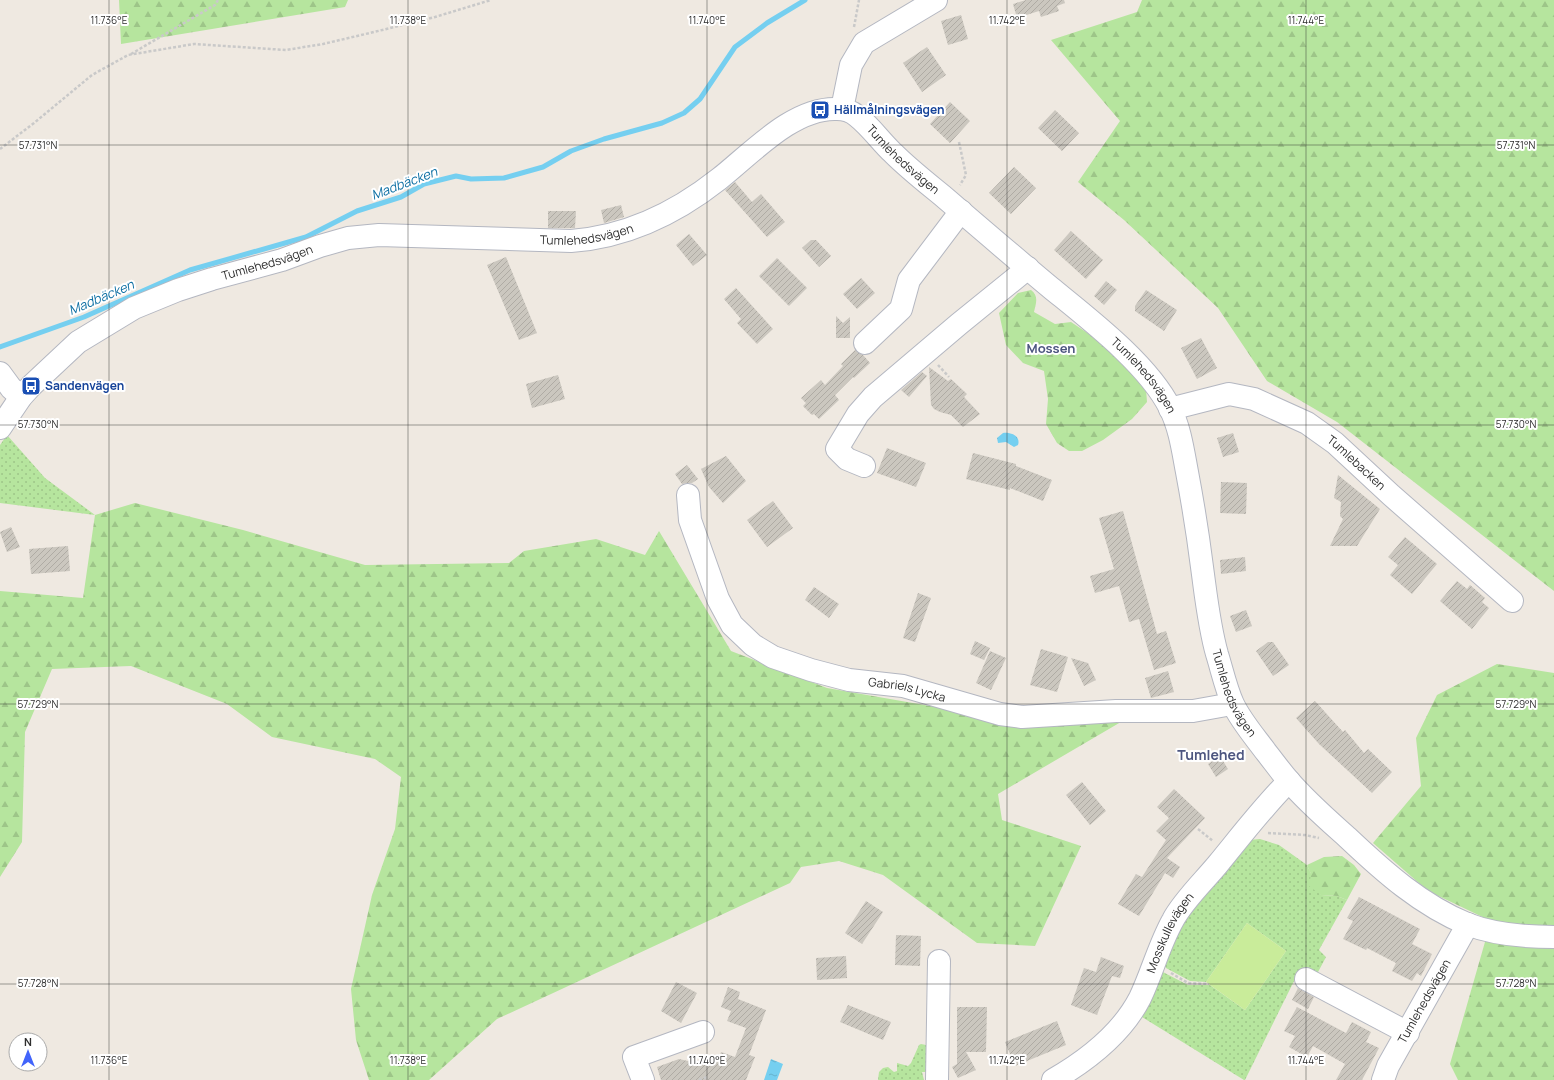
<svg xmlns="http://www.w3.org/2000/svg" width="1554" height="1080" viewBox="0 0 1554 1080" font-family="Manrope,sans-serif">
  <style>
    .grass { fill: url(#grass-dots) }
    .forest { fill: url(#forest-firs) }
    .pitch { fill: #c9ec9a }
    .water { fill: url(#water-ripples) }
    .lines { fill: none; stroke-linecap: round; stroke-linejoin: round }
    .stream { stroke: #75cff0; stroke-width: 5 }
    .building { fill: url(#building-hatch) }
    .minor-casing { stroke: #b4b7c1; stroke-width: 24 }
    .path { stroke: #c9c9c9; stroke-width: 2.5; stroke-dasharray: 3 2; stroke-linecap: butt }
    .minor { stroke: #fff; stroke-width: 22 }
    .ticks { fill: none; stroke: #2e2e2e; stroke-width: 1; stroke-opacity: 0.45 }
    .labels { text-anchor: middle; stroke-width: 4; stroke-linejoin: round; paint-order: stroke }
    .transit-label { font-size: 12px; font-weight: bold; fill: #164399; stroke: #fff; text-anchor: start }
    .street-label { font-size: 12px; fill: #2e2e2e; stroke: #fff }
    .water-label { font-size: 13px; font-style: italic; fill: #0d6fa3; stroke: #fff }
    .neighbourhood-label { font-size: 13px; font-weight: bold; fill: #4d5680; stroke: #fff }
    .quarter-label { font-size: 14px; font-weight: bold; fill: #4d5680; stroke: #fff }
    .ticks-label { font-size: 10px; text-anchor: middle; fill: #2e2e2e; stroke: #fff; stroke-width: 4; stroke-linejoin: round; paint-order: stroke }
  </style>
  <defs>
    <pattern id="grass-dots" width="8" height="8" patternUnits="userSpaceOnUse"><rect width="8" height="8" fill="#b6e59e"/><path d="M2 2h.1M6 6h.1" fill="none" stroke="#9dc588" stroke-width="1.8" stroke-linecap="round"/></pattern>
    <pattern id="forest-firs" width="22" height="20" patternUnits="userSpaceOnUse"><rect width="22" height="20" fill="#b6e59e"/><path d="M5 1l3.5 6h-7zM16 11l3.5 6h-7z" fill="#9dc588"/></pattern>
    <pattern id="water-ripples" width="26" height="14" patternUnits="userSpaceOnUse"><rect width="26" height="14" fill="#75cff0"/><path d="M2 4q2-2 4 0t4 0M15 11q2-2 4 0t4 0" fill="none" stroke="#66b2ce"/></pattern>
    <pattern id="building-hatch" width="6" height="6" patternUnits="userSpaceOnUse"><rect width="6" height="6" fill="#cbc7bf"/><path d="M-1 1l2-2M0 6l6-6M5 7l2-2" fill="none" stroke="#afaba4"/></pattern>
  </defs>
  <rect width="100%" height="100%" fill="#efe9e1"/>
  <!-- grass -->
  <path class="grass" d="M7,435l38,43 50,37 -95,-12v-58z
    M1260,839l19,6 28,20 14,30 16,1 10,4 -28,50 7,7 -9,17 -21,3 -51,103h-1l-102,-63 17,-47 29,15h22l35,25 41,-59 -39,-28 -41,59 -16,-1 -24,-13 -5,-7 23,-44 65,-77z
    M921,1044l5,1 1,2 3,25h-8l2,8h-46l1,-8 4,-4 5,-1 6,5 3,-1v-8l11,3 3,-3 8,-18z"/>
  <!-- forest -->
  <path class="forest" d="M119,0h229l-3,7 -224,37z
    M1142,0h412v591l-217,-169 -70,-41 -49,-73 -94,-88 -46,-38 42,-61 -69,-81 86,-28z
    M1031,290c8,6 5,13 3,22l21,12 16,-2 54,36 21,31 1,13 -15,17 -29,21 -21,11h-13l-12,-8 -11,-19 2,-25 -4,-28 -21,-8 -17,-18 -7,-32 19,-20z
    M135,503l108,27 122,35 144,-2 15,-12 72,-12 49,16 14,-24 72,120 96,37 189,33 110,-2 -128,75 4,26 79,26 -46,100 -58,-3 -94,-68 -44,-14 -38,6 -11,16 -293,136 -68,61h-60l-13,-40 -5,-51 21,-94 23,-66 6,-52 -26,-18 -103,-22 -45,-33 -96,-38 -79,3 -27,63 -3,110 -22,35v-286l83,7 12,-83z
    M1497,664l57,9v407h-96l-8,-16 41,-143 -63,-30 -55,-48 48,-57 -5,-48 21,-43z
    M1342,856l12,9 7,9 -14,26 -10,-4 -16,-1 -12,-9 2,-12 -4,-9 17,-8z"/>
  <!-- pitch -->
  <path class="pitch" d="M1247,923l39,28 -41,59 -39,-28z"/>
  <!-- water -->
  <path class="water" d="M1003,433c8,-1 18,3 15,12l-4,2 -8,-5 -8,1 -1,-5z
    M771,1059l12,5 -6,16h-13z"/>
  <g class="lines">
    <!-- stream -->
    <path class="stream" d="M0,347l84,-30 106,-47 116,-33 51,-26 44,-14 23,-13 32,-8 15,3 33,-1 39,-11 28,-16 33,-12 58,-16 22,-10 16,-14 35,-52 32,-24 38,-23"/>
  </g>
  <!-- building -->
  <path class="building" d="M1026,0h38l1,3 -8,3 2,5 -18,6 -2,-6 -22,7 -4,-14z
    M961,15l7,24 -20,6 -7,-24z
    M927,47l19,28 -24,17 -19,-29z
    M950,102l20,19 -20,22 -20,-19z
    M1055,110l24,23 -17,18 -24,-23z
    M1014,167l22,21 -25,26 -22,-21z
    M735,182l17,20 9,-8 24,28 -18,15 -42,-47z
    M621,205l3,12 -20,6 -3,-13z
    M548,211h28l-1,17h-27z
    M1071,231l32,29 -17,19 -32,-29z
    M689,234l18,21 -14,11 -17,-21z
    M811,240h5l15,16 -12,11 -17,-19z
    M506,257l31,76 -18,7 -32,-75z
    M777,258l30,30 -18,18 -30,-30z
    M861,278l14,15 -18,16 -14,-15z
    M1106,281l11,9 -13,15 -10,-9z
    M736,288l37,41 -16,15 -20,-21 4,-4 -17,-20z
    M1146,290l31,20 -13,21 -29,-20v-5z
    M836,316l7,7 7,-6v21h-14z
    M1201,338l16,30 -20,11 -16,-31z
    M855,350l8,5 7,8 -16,15 -1,-1 -18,18 4,5 -20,19 -5,-5 -2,1 -9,-9 3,-3 -5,-5 20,-18 4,5 18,-19 -2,-2z
    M929,367l19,14 3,-2 16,15 -3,3 16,17 -17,13 -12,-12 -11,-3 -6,-3 -3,-4z
    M922,372l5,4 -18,21 -8,-7z
    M558,375l7,24 -33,9 -6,-24z
    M1233,433l6,19 -16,5 -6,-19z
    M887,448l39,15 -10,24 -39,-14z
    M973,453l43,11v2l36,14 -9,21 -33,-13v2l-44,-11z
    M726,456l20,25 -23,22 -14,-16 -8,-18z
    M687,465l11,14 -6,4h-5l-5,1 -7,-10z
    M1338,475l42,34 -23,37h-27l13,-27 -3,-3 1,-14 -7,-4z
    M1221,482l26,1 -1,31 -26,-1z
    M773,501l20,27 -26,19 -20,-27z
    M1123,511l34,123 9,-3 10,32 -22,7 -15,-51 -10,3 -10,-36 -24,7 -5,-17 24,-7 -15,-51z
    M11,527l9,20 -13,5 -7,-20z
    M1405,537l32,27 -25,30 -22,-19 8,-10 -10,-8z
    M68,546l2,25 -39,3 -2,-25z
    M1245,557l1,14 -25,3 -1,-14z
    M1457,581l10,8 3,-4 15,13 -3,4 7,6 -17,21 -32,-28z
    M814,587l25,17 -10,14 -24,-18z
    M918,593l13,5 -16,44 -12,-4z
    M1246,610l6,16 -16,6 -6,-16z
    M975,641l15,7 -6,12 -14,-6z
    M1268,642h5l16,23 -16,11 -17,-25z
    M1041,649l27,8 -11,35 -27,-7z
    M990,651l16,7 -15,32 -15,-7z
    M1071,658l17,5 8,17 -12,6z
    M1168,671l6,21 -23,6 -6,-20z
    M1315,701l28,31 2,-2 19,23 4,-4 24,23 -20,21 -53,-49 -23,-26z
    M1220,756l8,13 -12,8 -8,-13z
    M1082,782l24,29 -16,14 -24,-30z
    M1174,789l31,29 -38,40 13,9 -7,11 -8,-5 -26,43 -21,-12 18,-30 6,3 24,-37 -10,-9 13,-13 -12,-11z
    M1359,897l61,32 -8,15 20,10 -11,22 -4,-3 -5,8 -20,-10 4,-8 -29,-15 -1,2 -23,-11 10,-18 -6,-3z
    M866,901l17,11 -21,32 -17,-11z
    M896,935l25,1 -1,30 -25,-1z
    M846,956l1,22 -30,2 -1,-22z
    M1101,957l23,9 -4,12 -8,-2 -15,39 -26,-10 13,-37 12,4z
    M676,982l21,11 -16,30 -20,-12z
    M728,987l12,5 -2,7 28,11 -17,45 6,2 -9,23h-85l-4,-13 22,-8 31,7 2,-6 6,2 3,-10 14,5 11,-29 -19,-7 4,-10 -10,-4z
    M1298,988l16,9 -6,12 -16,-9z
    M848,1005l43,17 -8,18 -43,-18z
    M957,1007h30l-1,45h-20l10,18 -18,8 -6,-11 5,-3z
    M1297,1007l49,26 6,-11 19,10 -5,10 13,6 -17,32h-26l9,-16 -32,-18 -6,11 -18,-10 6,-11 -11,-5z
    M1057,1021l9,24 -51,21 -10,-24z"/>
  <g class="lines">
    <defs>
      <g id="minor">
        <path d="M842,109l9,-44 13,-22 72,-43"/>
        <path d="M865,343l36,-34 8,-29 52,-69"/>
        <path d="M0,373l11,15 10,9"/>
        <path id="s1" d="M1170,409l59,-15 25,5 53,24 28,20 56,52 121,106"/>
        <path id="s2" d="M0,428l21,-31 10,-11 47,-44 56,-34 44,-18 34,-11 70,-19 38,-14 28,-8 31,-3 192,6c55,-4 105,-28 148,-62 32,-25 74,-72 118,-70 8,0 14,2 20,7 14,11 24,26 36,37 16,16 34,30 51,44 35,30 71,61 107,91 38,31 97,76 119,120 10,20 13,43 17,64 6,32 11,63 15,95 4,29 7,59 15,87 5,16 9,35 16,50 8,17 22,33 33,48 8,10 15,20 23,29 18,21 39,39 59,57 36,34 73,67 119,86 28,11 58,13 87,13"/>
        <path d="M864,466l-17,-7 -10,-10 21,-35 15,-17 86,-73 69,-56"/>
        <path id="s3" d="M688,495l2,25 28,79 14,26 21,20 20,12 38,13 38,10 54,6 97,28 22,3 94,-6h77l39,-7"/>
        <path d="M1306,979l102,54"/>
        <path d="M643,1080l-9,-23 69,-25"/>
        <path d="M937,1080l2,-119"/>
        <path id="s4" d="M1053,1080c33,-19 69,-47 87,-82 12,-25 19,-53 33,-78 10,-19 31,-39 45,-56 23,-28 45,-57 71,-83"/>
        <path id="s5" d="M1383,1080l5,-14 80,-142"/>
      </g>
    </defs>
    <!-- minor casing -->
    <use href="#minor" class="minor-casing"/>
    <!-- path -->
    <path class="path" d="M854,27l5,-27
      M131,54l84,-49 3,-5
      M959,142l7,33 -6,10
      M0,149l34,-26 58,-48 36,-20 66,-11 92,6 37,-6 51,-12 61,-15 56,-17
      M938,365l11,12
      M1198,829l15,12
      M1268,833l37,2 14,3
      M1171,973l17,10 21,1
      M699,1080l8,-3"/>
    <!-- minor -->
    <use href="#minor" class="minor"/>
  </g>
  <!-- ticks -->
  <path class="ticks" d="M109,0v1080M408,0v1080M707,0v1080M1007,0v1080M1306,0v1080M0,145h1554M0,425h1554M0,704h1554M0,984h1554"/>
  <!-- icons -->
  <defs>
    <symbol id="bus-square" viewBox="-11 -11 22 22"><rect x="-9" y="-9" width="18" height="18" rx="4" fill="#1a4fb4" stroke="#fff"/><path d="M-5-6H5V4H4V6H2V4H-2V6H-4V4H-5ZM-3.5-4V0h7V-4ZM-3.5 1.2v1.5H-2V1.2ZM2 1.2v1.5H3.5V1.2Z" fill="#fff"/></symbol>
  </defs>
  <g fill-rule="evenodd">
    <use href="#bus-square" x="809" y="99" width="22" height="22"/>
    <use href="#bus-square" x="20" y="375" width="22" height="22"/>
  </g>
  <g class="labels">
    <!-- transit labels -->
    <g class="transit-label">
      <text x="834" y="114">Hällmålningsvägen</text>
      <text x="45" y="390">Sandenvägen</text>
    </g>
    <!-- street labels -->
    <g class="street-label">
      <text dy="4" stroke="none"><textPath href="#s2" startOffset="1019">Tumlehedsvägen</textPath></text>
      <text dy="4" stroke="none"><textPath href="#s2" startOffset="647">Tumlehedsvägen</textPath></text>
      <text dy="4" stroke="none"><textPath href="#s2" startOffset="323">Tumlehedsvägen</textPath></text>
      <text dy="4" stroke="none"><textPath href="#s2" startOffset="1343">Tumlehedsvägen</textPath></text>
      <text dy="4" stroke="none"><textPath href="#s1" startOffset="208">Tumlebacken</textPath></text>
      <text dy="4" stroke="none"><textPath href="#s3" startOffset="329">Gabriels Lycka</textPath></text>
      <text dy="4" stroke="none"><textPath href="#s2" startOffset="1679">Tumlehedsvägen</textPath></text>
      <text dy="4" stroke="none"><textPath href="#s4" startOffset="193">Mosskullevägen</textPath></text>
      <text dy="4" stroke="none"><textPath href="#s5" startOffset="89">Tumlehedsvägen</textPath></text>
    </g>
    <!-- water labels -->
    <g class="water-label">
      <text transform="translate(404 183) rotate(-21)" y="5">Madbäcken</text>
      <text transform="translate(101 297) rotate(-23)" y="5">Madbäcken</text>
    </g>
    <!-- neighbourhood labels -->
    <g class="neighbourhood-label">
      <text x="1051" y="353">Mossen</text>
    </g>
    <!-- quarter labels -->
    <g class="quarter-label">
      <text x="1211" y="760">Tumlehed</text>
    </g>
  </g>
  <g class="ticks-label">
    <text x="109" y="24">11.736°E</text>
    <text x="408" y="24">11.738°E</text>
    <text x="707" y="24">11.740°E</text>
    <text x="1007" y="24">11.742°E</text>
    <text x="1306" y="24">11.744°E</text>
    <text x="38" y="149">57.731°N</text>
    <text x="1516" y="149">57.731°N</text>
    <text x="38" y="428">57.730°N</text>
    <text x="1516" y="428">57.730°N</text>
    <text x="38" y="708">57.729°N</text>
    <text x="1516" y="708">57.729°N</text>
    <text x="38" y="987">57.728°N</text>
    <text x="1516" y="987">57.728°N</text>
    <text x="109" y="1064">11.736°E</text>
    <text x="408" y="1064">11.738°E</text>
    <text x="707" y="1064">11.740°E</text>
    <text x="1007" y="1064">11.742°E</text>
    <text x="1306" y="1064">11.744°E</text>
  </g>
  <!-- north arrow -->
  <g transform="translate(28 1052)"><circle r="19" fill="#ffffff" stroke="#ababab"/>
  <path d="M0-3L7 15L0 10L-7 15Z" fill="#4264fb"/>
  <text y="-6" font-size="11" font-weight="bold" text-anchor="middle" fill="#2e2e2e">N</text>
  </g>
</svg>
